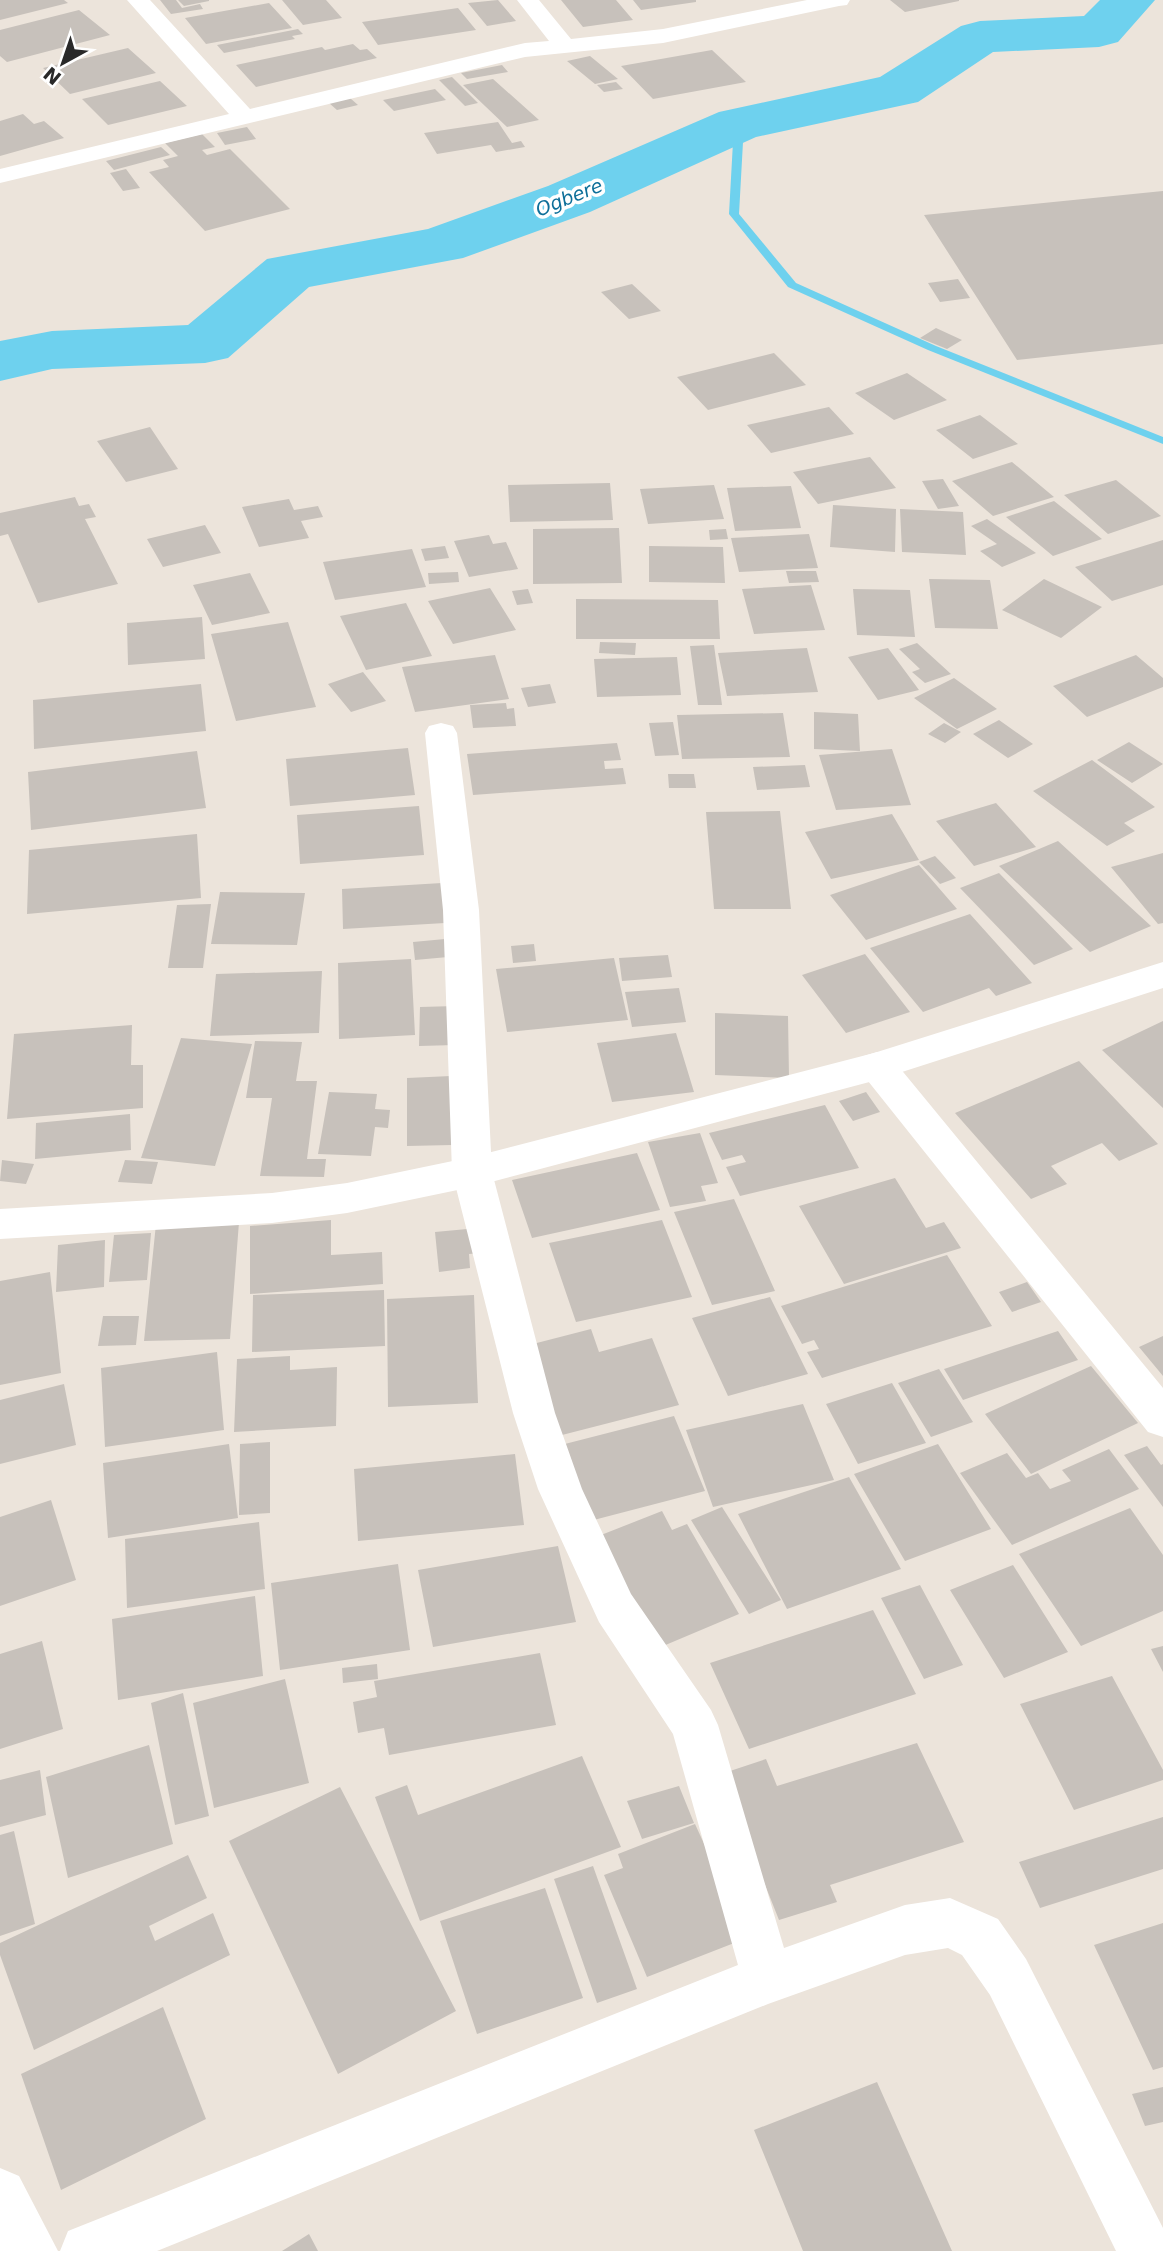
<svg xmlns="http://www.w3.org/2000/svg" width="1163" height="2251" viewBox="0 0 1163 2251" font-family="'DejaVu Sans',sans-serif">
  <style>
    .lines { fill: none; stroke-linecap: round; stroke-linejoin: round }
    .stream { fill: #6ed1ee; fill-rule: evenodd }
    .river { fill: #6ed1ee; fill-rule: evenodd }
    .building { fill: #c7c1bb }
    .minor { fill: #fff; fill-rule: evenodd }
    .tertiary { fill: #fff; fill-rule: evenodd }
    .labels { text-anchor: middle; stroke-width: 7; stroke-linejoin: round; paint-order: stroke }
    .far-water-label { font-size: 19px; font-style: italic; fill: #0e6f99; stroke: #fff }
  </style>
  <rect width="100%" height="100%" fill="#ece4db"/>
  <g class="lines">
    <!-- stream -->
    <path class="stream" d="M739,121l5,3 -5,90 57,69 140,63 227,91v7l-235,-94 -140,-63 -59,-73 5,-90z"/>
    <!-- river -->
    <path class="river" d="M1100,0h55l-37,42 -19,5 -106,5 -75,50 -162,35 -166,75 -127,46 -154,29 -81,71 -23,5 -153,6 -52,12v-40l52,-10 136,-6 79,-66 161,-30 120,-43 171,-74 161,-35 81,-51 19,-5 104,-5z"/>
  </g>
  <!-- building -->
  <path class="building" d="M0,0h64l4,3 -68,17z
    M160,0h16l6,8 18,-4 3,5 -32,5z
    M178,0h31v1l-25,5z
    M282,0h44l16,18 -39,7z
    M498,0l18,21 -29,5 -19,-23z
    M561,0h55l17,20 -50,7z
    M633,0h63v2l-55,8z
    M890,0h69v1l-54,11z
    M269,3l23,25 -86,16 -21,-26z
    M458,8l18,22 -98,15 -16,-23z
    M79,10l31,25 -103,27 -7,-6v-26z
    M298,29l5,5 -11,2 3,3 -71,14 -7,-8z
    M353,44l7,6 7,-1 10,9 -121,29 -20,-22 86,-18 3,3z
    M128,48l28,25 -86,21 -27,-26z
    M712,50l34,32 -93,17 -32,-33z
    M590,56l28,23 -23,5 -28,-23z
    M502,65l6,7 -41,7 -6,-6z
    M452,77l26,26 -13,3 -26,-26z
    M493,79l46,41 -32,7 -44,-42z
    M160,81l27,25 -79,19 -26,-26z
    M616,82l7,7 -19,3 -7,-7z
    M435,89l11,11 -52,11 -11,-11z
    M350,98l8,7 -21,5 -8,-7z
    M23,114l11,10 10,-3 20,17 -64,18v-35z
    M498,122l14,21 9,-2 4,6 -29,5 -5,-7 -54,9 -13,-21z
    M247,127l9,12 -31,6 -8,-12z
    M202,134l13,13 -13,3 5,5 23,-6 60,60 -85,22 -56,-59 20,-5 -6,-7 15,-4 -13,-13z
    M161,147l9,8 -56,15 -8,-9z
    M126,169l14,19 -17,3 -13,-18z
    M1163,191v153l-146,16 -93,-145z
    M958,279l12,19 -30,4 -12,-19z
    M632,284l29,27 -32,8 -28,-27z
    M936,328l26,12 -15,9 -27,-11z
    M774,353l32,32 -98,25 -31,-33z
    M907,373l40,27 -53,20 -39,-27z
    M829,407l25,27 -83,19 -24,-28z
    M980,415l38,29 -45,15 -37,-29z
    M150,427l28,42 -52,13 -29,-41z
    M870,457l26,31 -78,16 -25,-32z
    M1012,462l42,35 -61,19 -41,-35z
    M943,479l16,27 -21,3 -16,-28z
    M1116,480l45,36 -53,18 -44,-39z
    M610,483l3,37 -103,2 -2,-37z
    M714,485l10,34 -76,5 -8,-35z
    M791,486l10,42 -66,3 -8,-43z
    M75,497l4,9 10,-2 7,13 -11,2 33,65 -80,19 -30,-69 -8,2v-23z
    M289,499l5,11 24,-4 5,11 -22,4 8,17 -50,9 -17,-40z
    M1054,501l48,38 -49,17 -47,-39z
    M833,505l63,4 -1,43 -65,-5z
    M900,509l63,3 3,43 -64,-3z
    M987,519l49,34 -34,14 -22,-16 17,-7 -26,-18z
    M205,525l16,28 -58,14 -16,-28z
    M619,528l3,55 -89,1v-55z
    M726,529l2,10 -18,1 -1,-10z
    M809,534l9,34 -79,4 -8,-34z
    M489,535l4,9 13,-2 12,27 -49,8 -15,-36z
    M1163,540v45l-51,16 -37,-34z
    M445,546l4,12 -24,3 -4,-12z
    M649,546l74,1 2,36 -76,-1z
    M412,549l14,38 -91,13 -12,-38z
    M786,571h30l3,11 -30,1z
    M458,572l1,10 -30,2 -1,-11z
    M250,573l20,40 -58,12 -19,-40z
    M929,579l61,1 8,49 -63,-1z
    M1044,579l58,28 -41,31 -59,-28z
    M811,585l14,45 -71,4 -12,-45z
    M490,588l26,42 -63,14 -25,-43z
    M528,589l5,14 -16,2 -5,-14z
    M853,589l57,1 5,47 -58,-2z
    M576,599l142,1 2,39h-144z
    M406,603l26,53 -66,14 -26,-54z
    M202,617l3,42 -77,6 -1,-42z
    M288,622l28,85 -80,14 -25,-87z
    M600,642l36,1 -1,12 -36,-2z
    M917,643l34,31 -26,9 -13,-11 8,-3 -21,-20z
    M714,645l8,60h-24l-8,-59z
    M807,648l11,44 -91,4 -9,-43z
    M888,648l31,42 -41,10 -30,-43z
    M495,655l14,44 -94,13 -13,-45z
    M1136,655l27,23v9l-76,30 -34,-31z
    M677,657l4,38 -84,2 -3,-38z
    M363,672l23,29 -35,11 -23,-28z
    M954,678l43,31 -40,20 -43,-31z
    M201,684l5,47 -172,18 -1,-49z
    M550,684l6,19 -28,4 -7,-19z
    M506,703l1,6 7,-1 2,18 -43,2 -3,-23z
    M814,712l44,2 2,37 -46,-2z
    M783,713l7,44 -108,2 -5,-44z
    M999,720l34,24 -25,14 -35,-24z
    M673,722l6,33 -24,1 -6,-33z
    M944,723l17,9 -16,11 -17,-9z
    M1129,742l34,22 -31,19 -35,-23z
    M617,743l4,17 -17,1 1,8 18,-1 3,16 -153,11 -6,-41z
    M408,748l7,47 -125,11 -4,-47z
    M892,749l19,56 -75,5 -17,-55z
    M197,751l9,57 -175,22 -3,-58z
    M1092,760l63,47 -31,16 11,8 -28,15 -74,-55z
    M805,765l5,22 -53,3 -4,-23z
    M668,774h26l2,14h-27z
    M996,803l40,44 -62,19 -38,-45z
    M419,806l5,49 -124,9 -3,-49z
    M780,811l11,98h-77l-8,-97z
    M892,814l27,46 -88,19 -26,-47z
    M197,834l4,64 -174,16 2,-64z
    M1058,841l93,85 -61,26 -91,-86z
    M1163,853v70l-5,1 -47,-57z
    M935,856l21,22 -16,6 -21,-22z
    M919,865l38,44 -91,31 -36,-45z
    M999,873l74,76 -39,16 -74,-77z
    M442,883l3,40 -102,6 -1,-40z
    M220,892l85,1 -8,52 -86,-1z
    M211,904l-8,64h-35l9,-63z
    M970,914l62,69 -36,13 -7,-8 -66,24 -53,-64z
    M445,939l3,18 -33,3 -2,-18z
    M534,944l2,17 -23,2 -2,-17z
    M865,954l45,58 -64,21 -44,-58z
    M668,955l4,22 -50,4 -3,-23z
    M614,958l14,62 -121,12 -11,-63z
    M411,959l4,76 -76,4 -1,-76z
    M322,971l-3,62 -109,3 6,-62z
    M679,988l7,34 -54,5 -7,-35z
    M456,1006l-1,39 -36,1 1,-39z
    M715,1013l73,3 1,62 -74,-3z
    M1163,1021v87l-61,-58z
    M132,1025l-1,40h12v43l-136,11 7,-85z
    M676,1033l18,59 -82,10 -15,-59z
    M181,1038l71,6 -37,122 -74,-8z
    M255,1041l47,1 -6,39h21l-10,78h19l-2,18 -64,-1 12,-78h-26z
    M1079,1061l79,83 -39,17 -17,-18 -51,23 16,18 -36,15 -76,-86z
    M451,1076l1,69 -45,1v-68z
    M329,1092l48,2 -2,15 15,1 -2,18 -13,-1 -4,29 -53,-2z
    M866,1092l14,20 -27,9 -14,-20z
    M825,1105l34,63 -119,28 -14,-29 20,-5 -4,-7 -20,5 -13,-27z
    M130,1114l1,36 -96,9 1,-36z
    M700,1133l18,50 -17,3 5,15 -36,6 -22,-65z
    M637,1153l23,57 -128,28 -20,-58z
    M2,1160l32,4 -8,20 -26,-3z
    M125,1160l33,2 -6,22 -34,-2z
    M895,1178l31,50 18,-6 17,26 -117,36 -45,-78z
    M734,1199l41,92 -63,14 -38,-93z
    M331,1220v35l51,-3 1,32 -133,10v-68z
    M662,1220l30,77 -116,25 -27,-79z
    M239,1222l-9,117 -86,2 12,-117z
    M478,1228l3,25 -12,1 1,14 -31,4 -4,-40z
    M151,1233l-4,47 -38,2 5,-47z
    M105,1240l-1,47 -48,5 2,-47z
    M947,1255l45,71 -170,52 -15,-26 12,-3 -5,-9 -12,4 -21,-38z
    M50,1272l11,101 -61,12v-104z
    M1027,1282l14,20 -29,10 -13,-20z
    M384,1290l1,56 -133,6 1,-57z
    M474,1295l4,108 -90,4 -1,-108z
    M770,1297l38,77 -80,22 -36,-78z
    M103,1316h36l-3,29 -38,1z
    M591,1329l8,23 53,-14 27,67 -117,30 -33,-90z
    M1058,1331l20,29 -115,40 -19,-31z
    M1163,1336v40l-24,-29z
    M217,1352l7,78 -119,17 -4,-79z
    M290,1356v14l47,-3 -1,59 -102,6 3,-73z
    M1091,1366l47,57 -107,51 -46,-60z
    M939,1369l34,53 -42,15 -33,-54z
    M892,1383l34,60 -68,21 -32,-60z
    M64,1384l12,61 -76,19v-64z
    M803,1404l31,76 -121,27 -27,-77z
    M674,1416l31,75 -119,31 -29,-76z
    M270,1442v71l-31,2 1,-71z
    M229,1444l9,74 -130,20 -5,-75z
    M938,1444l53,85 -86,32 -51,-87z
    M1147,1446l14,19 2,-1v43l-39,-52z
    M1109,1449l30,40 -127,56 -52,-72 47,-20 19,25 12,-5 12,16 21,-8 -9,-11z
    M515,1454l9,71 -166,16 -4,-72z
    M849,1477l52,92 -114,40 -49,-95z
    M51,1500l25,80 -76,26v-89z
    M722,1507l59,93 -32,14 -58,-94z
    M1130,1508l33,47v56l-82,35 -62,-92z
    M662,1511l10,19 15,-6 52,90 -83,35 -60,-112z
    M259,1522l6,67 -138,19 -2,-69z
    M558,1546l18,76 -143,25 -15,-77z
    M398,1564l12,86 -130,20 -9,-87z
    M1013,1565l55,87 -64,26 -54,-88z
    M920,1585l43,80 -39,14 -43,-81z
    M255,1596l8,80 -145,24 -6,-81z
    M873,1610l43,84 -167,55 -39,-86z
    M42,1641l21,88 -63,20v-95z
    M1163,1646v26l-12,-23z
    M540,1653l16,72 -167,30 -5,-27 -26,5 -5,-31 24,-5 -3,-16z
    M377,1664l1,15 -35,4 -1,-15z
    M1112,1676l51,94v10l-89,30 -54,-106z
    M285,1679l24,104 -95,25 -21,-105z
    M183,1693l26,123 -34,9 -24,-122z
    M917,1743l47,99 -134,43 7,17 -58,18 -58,-146 45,-15 11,27z
    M149,1745l24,99 -105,34 -22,-101z
    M582,1756l39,91 -201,74 -45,-124 32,-12 11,30z
    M40,1770l6,45 -46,12v-47z
    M679,1786l15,37 -52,16 -15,-38z
    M340,1787l116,224 -118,63 -109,-233z
    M1163,1817v52l-123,39 -21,-46z
    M695,1824l52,114 -100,39 -43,-102 19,-7 -5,-14z
    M14,1831l21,93 -35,12v-101z
    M188,1855l19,43 -58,28 6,15 58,-28 17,42 -196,95 -34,-95v-12z
    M593,1866l44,123 -40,14 -43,-124z
    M545,1888l38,110 -106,36 -37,-113z
    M1163,1923v144l-10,3 -59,-125z
    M163,2007l43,112 -145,71 -40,-116z
    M877,2082l75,169h-149l-49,-121z
    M1163,2087v35l-18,4 -13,-32z
    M309,2234l9,17h-36z"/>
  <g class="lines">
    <!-- minor -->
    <path class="minor" d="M127,0h23l100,109 275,-66 24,-2 -32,-41h22l32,39 92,-10 144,-29h43l-3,5 -8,1 -176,37 -138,14 -525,126v-14l229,-55z
      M441,723l12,3 4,7 22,177 13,262 63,241 27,76 49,105 80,116 7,15 66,223 121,-43 45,-7 48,21 28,40 137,269v23h-47l-126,-256 -28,-40 -14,-7 -43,7 -137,49 -611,247h-97l8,-20 670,-266 -65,-231 -74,-112 -61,-133 -25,-76 -61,-241 -9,-262 -18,-177 4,-7z
      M877,1052l13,4 273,332v49l-15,-5 -284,-356 -6,-10 6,-10z
      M0,2168l19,8 39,75h-58z"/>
    <!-- tertiary -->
    <path class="tertiary" d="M1163,962v26l-286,92 -405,107 -125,26 -75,10 -272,16v-30l272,-16 75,-10 125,-26 402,-104z"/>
  </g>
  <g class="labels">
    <!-- far-water labels -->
    <g class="far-water-label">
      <text transform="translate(569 197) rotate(-22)" y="7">Ogbere</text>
    </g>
  </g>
  <!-- north arrow -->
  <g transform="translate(63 63) rotate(220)" stroke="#ffffff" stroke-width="5" paint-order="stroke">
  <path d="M0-5L12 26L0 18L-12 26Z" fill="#292929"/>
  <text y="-10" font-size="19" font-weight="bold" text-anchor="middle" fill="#292929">N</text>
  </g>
</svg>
